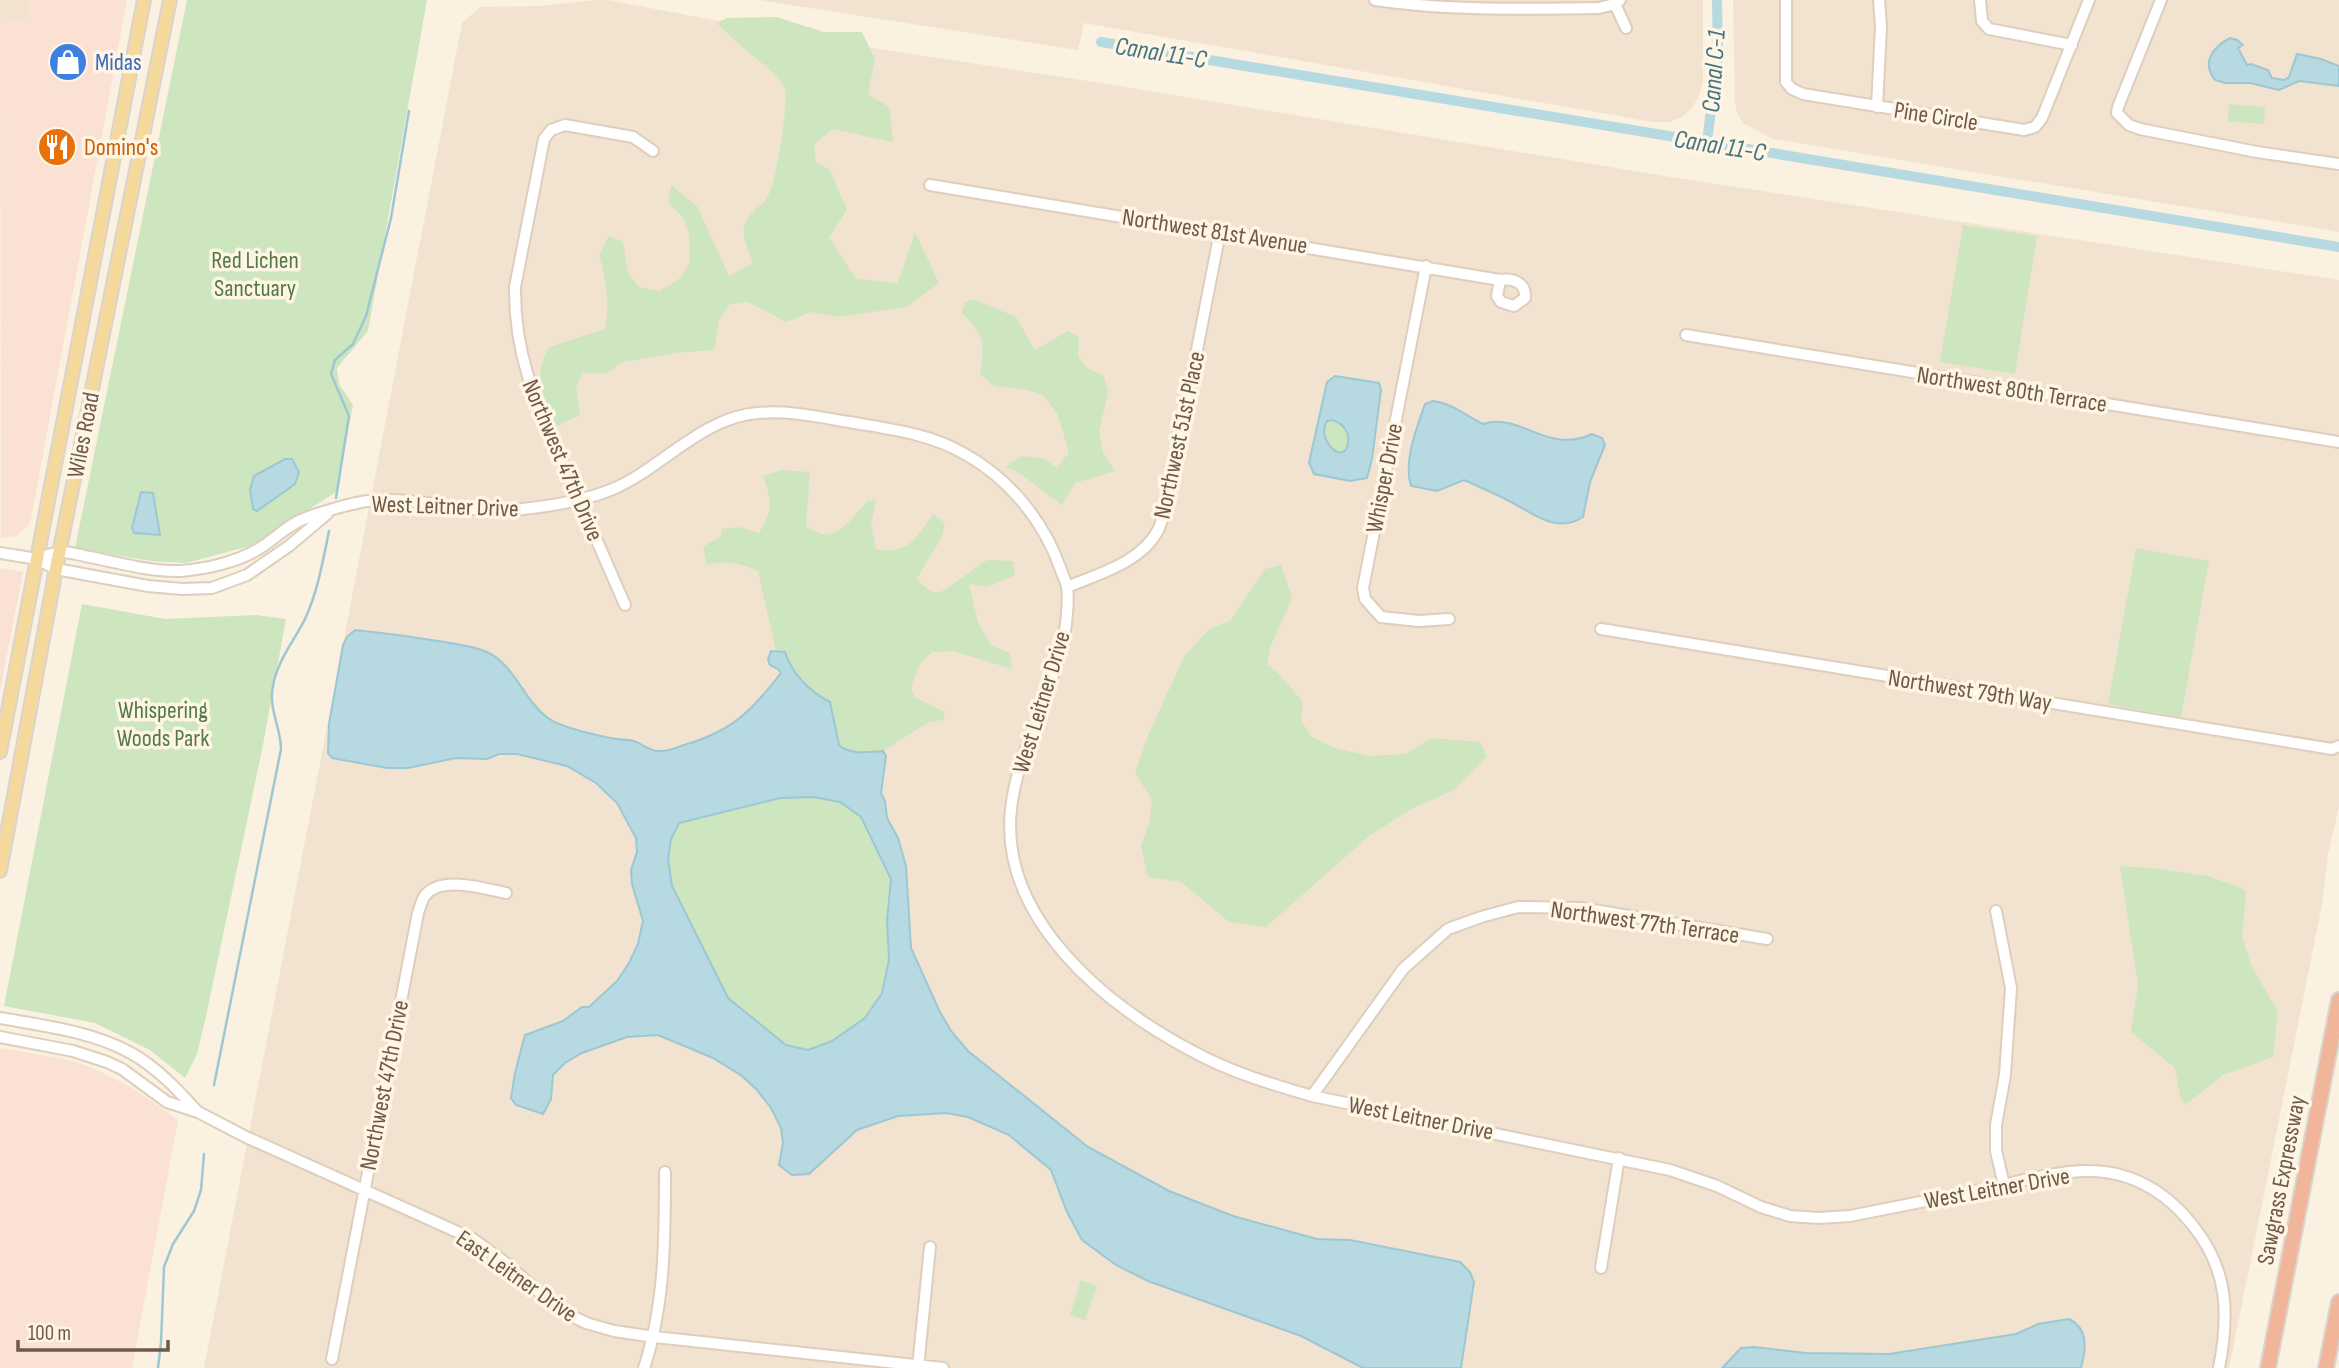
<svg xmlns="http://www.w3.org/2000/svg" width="2339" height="1368" viewBox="0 0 2339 1368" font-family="'Sofia Sans Condensed',sans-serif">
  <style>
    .residential { fill: #f1e3cf }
    .commercial { fill: #fae1d4 }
    .green { fill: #cde6c0 }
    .water { fill: #b6d9e2; stroke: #9dc7d3; stroke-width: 2; fill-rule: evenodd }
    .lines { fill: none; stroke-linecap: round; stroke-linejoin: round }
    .stream { stroke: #9dc7d3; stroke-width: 2.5 }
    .canal { stroke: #b6d9e2; stroke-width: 10 }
    .minor-casing { stroke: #ddcebd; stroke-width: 14 }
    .major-casing { stroke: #dad4d0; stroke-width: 16 }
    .highway-casing { stroke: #dad4d0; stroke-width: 18 }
    .minor { stroke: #fff; stroke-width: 10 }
    .major { stroke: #f5d99c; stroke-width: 12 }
    .highway { stroke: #f1b59a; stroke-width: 14 }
    .labels { text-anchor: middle; stroke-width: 7; stroke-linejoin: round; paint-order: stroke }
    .shop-label { font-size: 24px; fill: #366cbe; stroke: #fef5e5; text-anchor: start }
    .street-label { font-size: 24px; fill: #6f5949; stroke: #fef5e5 }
    .food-label { font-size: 24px; fill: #c56008; stroke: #fef5e5; text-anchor: start }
    .park-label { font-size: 24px; fill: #527a45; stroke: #fef5e5 }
    .water-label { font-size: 26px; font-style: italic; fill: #457481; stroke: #fef5e5 }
  </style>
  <rect width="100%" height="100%" fill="#faf1e0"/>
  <!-- residential -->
  <path class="residential" d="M0,0h29l-1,22 -28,-4z
    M596,0h11l220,41 287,44 544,90 681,105v527l-11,47 -6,51 -93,463h-2025l258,-1345 18,-16 59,-1z
    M759,0h944v81l-5,17 -7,11 -9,8 -12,5h-17l-569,-99 -6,27z
    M1733,0h606v232l-566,-93 -30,-16 -6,-10 -2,-12z"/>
  <!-- commercial -->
  <path class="commercial" d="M29,0h98l-97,524 -14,12 -15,2 -1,-520 28,4z
    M0,568l23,4 -23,118z
    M0,1048l65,11 28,9 41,21 44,31 -46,248h-132z"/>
  <!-- green -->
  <path class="green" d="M187,0h240l-59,331 -31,37 2,16 14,21 -17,87 -82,53 -68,18 -35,-2 -76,-13z
    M776,17l48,15h38l13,27 -7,35 21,13 4,35 -60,-13 -19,15 2,18 14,8 17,40 -18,27 27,42 42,4 17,-51 24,51 -33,24 -67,10 -28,-5 -25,10 -38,-20 -18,2 -11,16 -5,30 -38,3 -53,9 -18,12 -23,-1 -6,14 4,28 -23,11c-14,-30 -25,-47 -8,-79l56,-18c5,-24 1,-49 -6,-74l10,-19 14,6 5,30 11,15 21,4 19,-12 11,-16 -1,-29 -6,-17 -15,-14 3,-18 26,21 32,70 24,-13c-3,-9 -9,-21 -9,-31 -1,-16 15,-23 23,-34 9,-13 23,-98 17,-112 -8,-15 -52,-45 -67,-63l10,-5z
    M2229,104l36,3 -1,17 -36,-3z
    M1963,225l74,11 -22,138 -75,-12z
    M973,299l43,18 19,33 33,-19 11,6 -1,19 9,12 17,8 4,16 -9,40 4,21 12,18 -40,12 -13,22 -44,-33 -12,-5 15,-11 23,2 13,10 12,-16 -12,-39 -14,-18 -15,-5 -34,-4 -14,-12c5,-31 5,-39 -18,-61l3,-11z
    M1332,420c14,4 21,18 13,31l-6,2c-12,-6 -19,-20 -12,-32z
    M782,470l28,2 -4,54c5,2 11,7 16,8 20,2 34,-20 45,-33l9,-1 -5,26 5,23c33,6 40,-11 57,-35l12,9 -3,14 -25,41 4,6 13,9 9,-2 44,-31 26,1 2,14 -28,12 -18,-3 9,39 13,22 19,8 2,16 -59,-18 -21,1 -13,13 -8,22 4,10 30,15 -2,8 -14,2 -46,29h-33l-7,-2 -4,-4 -9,-43c-20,-11 -38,-28 -45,-50l-9,-1 -18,-80c-18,-8 -32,-11 -51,-6l-4,-18 18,-11 1,-7 17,-2 20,6c13,-23 14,-31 4,-57z
    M2136,548l73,13 -28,156 -73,-13z
    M1281,565l11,33 -22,50 -3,16 12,10 24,28 -2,19 11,16 23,11 36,8 35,-2 25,-16 49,4 7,14 -33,34 -41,18 -44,28 -103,91 -37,-5 -48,-40 -33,-5 -7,-31 8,-23 3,-23 -17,-27 14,-40 35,-76 25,-28 21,-8 35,-52z
    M82,604l83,15 91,-4 30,4 -23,126 -57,271 -9,38 -12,24 -35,-28 -55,-27 -91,-17z
    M814,797l26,5 21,15 30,62 -4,42 2,39 -7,33 -17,25 -33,23 -25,9 -21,-5 -58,-47 -56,-112 -4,-27 3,-20 8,-16 101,-25z
    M2120,866l39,3 49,7 38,14 -4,47 9,28 27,47 -5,45 -50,18 -38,30 -5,-10 -5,-27 -44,-36 7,-47z
    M1081,1280l16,6 -12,34 -15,-5z"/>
  <!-- water -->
  <path class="water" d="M2230,38l7,2 6,5 -5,3 9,17 4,-1 17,6 4,8 12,2 5,-3 8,-23 24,5 18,7v20l-40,-5 -20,9 -29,-7h-25l-10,-3c-14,-18 -2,-33 15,-42z
    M1335,376l44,7 2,7 -9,69 -5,19 -17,3 -36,-7 -5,-11 18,-81zM1332,420c14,4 21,18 13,31l-6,2c-12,-6 -19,-20 -12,-32z
    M1433,401c19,2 33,15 50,23 39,-12 63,31 109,10l10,4 3,7 -15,37 -7,35c-26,17 -49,-3 -72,-15 -15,-8 -31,-15 -47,-22l-27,11 -26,-5c-8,-24 6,-59 14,-82z
    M285,459h7l7,13 -4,12 -38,27 -4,-2 -3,-19 4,-14z
    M141,492l12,1 7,42 -26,-2 -2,-5z
    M355,630c30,3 60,7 90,12 14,3 29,4 42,10 28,13 37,49 61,66 13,10 65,22 81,22 11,1 18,11 30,11 8,1 18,-4 25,-6 48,-14 67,-33 97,-72l-3,-4 -8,-4 -2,-6 3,-8 14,1c7,22 25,40 45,50l9,43c10,10 30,7 44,6l3,5 -5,37 4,8 2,17 11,20 8,28 5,82 28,62 12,21 17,20 120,96 81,44 64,25 84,23 33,1 110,22 10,10 4,10 -13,86h-98l-62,-32 -153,-55 -32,-16 -34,-25 -15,-28 -16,-42 -42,-35 -41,-18 -22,-4 -48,3 -41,14 -48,44 -17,1 -13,-10 4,-22 -2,-15 -10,-20 -14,-18 -15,-14 -29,-18 -55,-23 -31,2 -45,16 -17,10 -12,12 -2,24 -8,15 -27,-9 -5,-7 4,-25 10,-38 38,-14 19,-14h7l28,-26 12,-18 9,-19 5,-23 -11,-37 -1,-14 6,-18 -1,-14 -19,-35 -21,-20 -29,-17 -50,-12h-18l-12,5 -31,-1 -48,10h-21l-55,-10 -4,-5 1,-29 14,-79 4,-8zM814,797l26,5 21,15 30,62 -4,42 2,39 -7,33 -17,25 -33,23 -24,9 -22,-5 -58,-47 -56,-112 -4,-27 3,-20 8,-16 101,-25z
    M2069,1319c20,10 17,30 12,49h-359l19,-20 13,-1 52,6 83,1 127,-20 22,-10z"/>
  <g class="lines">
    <!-- stream -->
    <path class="stream" d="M336,498l13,-82 -18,-42 4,-14 18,-16 13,-28 25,-98 18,-107
      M214,1085l67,-336c0,-21 -13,-41 -8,-63 4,-25 21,-45 32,-67 13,-28 18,-59 24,-88
      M158,1368l3,-25 3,-76 9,-23 21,-33 7,-21 3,-36"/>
    <!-- canal -->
    <path class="canal" d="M1101,42l1238,205
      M1707,141l11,-84 -1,-57"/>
    <defs>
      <path id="minor" d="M1375,0c75,11 149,9 224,8l16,-4
        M1620,0l-5,4 11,24
        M1786,0v82l6,7 11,5 221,36 11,-3 7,-9 47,-118
        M1980,0l2,21 7,8 83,16
        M2161,0l-43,107 -1,6 12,12 11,4 117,23 82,12
        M1877,107l4,-81 -2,-26
        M930,185l570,95c14,-2 26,3 25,18l-11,8 -13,-4 -4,-6 3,-16
        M1426,266l-63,322 2,11 16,18 38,4 30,-2
        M1686,335l653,107
        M0,553l37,6 19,10 92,17 34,3 30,-1 35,-13 42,-29 38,-32
        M37,559c8,-3 18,-7 26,-7 9,0 19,4 27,5 30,6 61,15 91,14 25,-2 57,-9 79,-23 15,-9 28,-24 46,-30 15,-6 46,-15 62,-17 51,-6 103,15 155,8 29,-3 63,-9 90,-20 49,-21 89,-72 145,-76 30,-3 61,4 91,9 39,7 79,11 114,31 46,25 81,68 98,117 2,6 5,11 6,17 2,11 0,26 -1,37 -9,64 -48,121 -55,185 -12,109 94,196 181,242 38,21 79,33 120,45l358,74 47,16 44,21 29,9 28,2 32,-2c44,-9 87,-17 130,-26 46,-9 101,-29 147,-13 27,9 50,28 67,50 35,44 35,89 25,141
        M1067,587c31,-13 75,-25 91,-57 4,-8 6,-18 9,-27l53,-271
        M625,605c-19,-43 -37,-86 -56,-128 -29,-66 -55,-116 -54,-190l29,-148 7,-9 14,-5 68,12 20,14
        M1601,629l731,120 7,-3
        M1996,911l15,77 -6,87 -9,50v26l8,34
        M0,1018c44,8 91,13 131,35 25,14 46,36 65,57
        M0,1037l73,14 34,11 15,7 45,33 31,10 48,25 227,102 29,21 58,50 26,13 28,8 41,6 288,31
        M1312,1096l91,-127 45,-40 33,-12 37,-10 63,1 186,31
        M1601,1268l18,-110
        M332,1359l86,-446c2,-5 3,-11 6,-16 15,-23 61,-8 82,-4
        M644,1368c21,-63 21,-131 21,-196
        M918,1368l12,-121"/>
      <path id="major" d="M0,752l144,-752
        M0,871l56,-302 114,-569"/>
      <path id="highway" d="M2268,1368l71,-368
        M2326,1368l13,-66"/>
    </defs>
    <!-- minor casing -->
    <use href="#minor" class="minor-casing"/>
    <!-- major casing -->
    <use href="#major" class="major-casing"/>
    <!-- highway casing -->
    <use href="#highway" class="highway-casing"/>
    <!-- minor -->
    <use href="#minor" class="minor"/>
    <!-- major -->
    <use href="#major" class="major"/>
    <!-- highway -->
    <use href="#highway" class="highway"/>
  </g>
  <!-- icons -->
  <defs>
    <symbol id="shop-disc" viewBox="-11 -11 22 22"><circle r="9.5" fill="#3f7fe0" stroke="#fef5e5"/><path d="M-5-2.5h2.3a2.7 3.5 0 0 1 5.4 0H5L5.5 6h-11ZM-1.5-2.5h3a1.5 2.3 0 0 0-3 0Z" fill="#fff"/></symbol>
    <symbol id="restaurant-disc" viewBox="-11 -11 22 22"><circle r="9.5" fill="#e8710a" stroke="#fef5e5"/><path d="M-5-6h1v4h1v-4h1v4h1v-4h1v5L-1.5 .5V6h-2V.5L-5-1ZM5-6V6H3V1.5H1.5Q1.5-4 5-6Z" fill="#fff"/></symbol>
  </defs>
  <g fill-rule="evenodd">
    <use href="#shop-disc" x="46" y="40" width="44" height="44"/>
    <use href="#restaurant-disc" x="35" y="125" width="44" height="44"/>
  </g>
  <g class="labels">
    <!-- shop labels -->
    <g class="shop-label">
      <text x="95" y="70">Midas</text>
    </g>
    <!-- street labels -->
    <g class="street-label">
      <text transform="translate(1936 116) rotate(9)" y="8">Pine Circle</text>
      <text transform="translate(1215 231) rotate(9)" y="8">Northwest 81st Avenue</text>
      <text transform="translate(2012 389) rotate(9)" y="8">Northwest 80th Terrace</text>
      <text transform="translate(83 435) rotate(-79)" y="8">Wiles Road</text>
      <text transform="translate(1179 435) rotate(-78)" y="8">Northwest 51st Place</text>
      <text transform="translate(563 460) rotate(67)" y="8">Northwest 47th Drive</text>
      <text transform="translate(1384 478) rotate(-79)" y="8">Whisper Drive</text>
      <text transform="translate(445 506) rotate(2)" y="8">West Leitner Drive</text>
      <text transform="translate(1970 690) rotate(9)" y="8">Northwest 79th Way</text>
      <text transform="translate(1041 702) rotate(-73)" y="8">West Leitner Drive</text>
      <text transform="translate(1645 922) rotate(8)" y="8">Northwest 77th Terrace</text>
      <text transform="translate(384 1085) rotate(-79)" y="8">Northwest 47th Drive</text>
      <text transform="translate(1421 1118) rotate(11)" y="8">West Leitner Drive</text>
      <text transform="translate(2281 1180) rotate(-79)" y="8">Sawgrass Expressway</text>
      <text transform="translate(1997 1188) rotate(-10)" y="8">West Leitner Drive</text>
      <text transform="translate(517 1276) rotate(35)" y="8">East Leitner Drive</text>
    </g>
    <!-- food labels -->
    <g class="food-label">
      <text x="84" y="155">Domino's</text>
    </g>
    <!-- park labels -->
    <g class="park-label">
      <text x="255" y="268">Red Lichen<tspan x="255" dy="28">Sanctuary</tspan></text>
      <text x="163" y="718">Whispering<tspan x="163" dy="28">Woods Park</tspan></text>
    </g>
    <!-- water labels -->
    <g class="water-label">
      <text transform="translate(1161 52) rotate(9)" y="9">Canal 11-C</text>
      <text transform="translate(1713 71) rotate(-86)" y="9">Canal C-1</text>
      <text transform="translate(1720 145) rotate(9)" y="9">Canal 11-C</text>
    </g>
  </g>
  <!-- scale -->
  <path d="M18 1340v10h150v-10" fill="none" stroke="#6f5949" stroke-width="3.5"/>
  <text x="28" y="1340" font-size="21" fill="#6f5949" stroke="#fef5e5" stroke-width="5" paint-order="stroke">100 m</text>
</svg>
